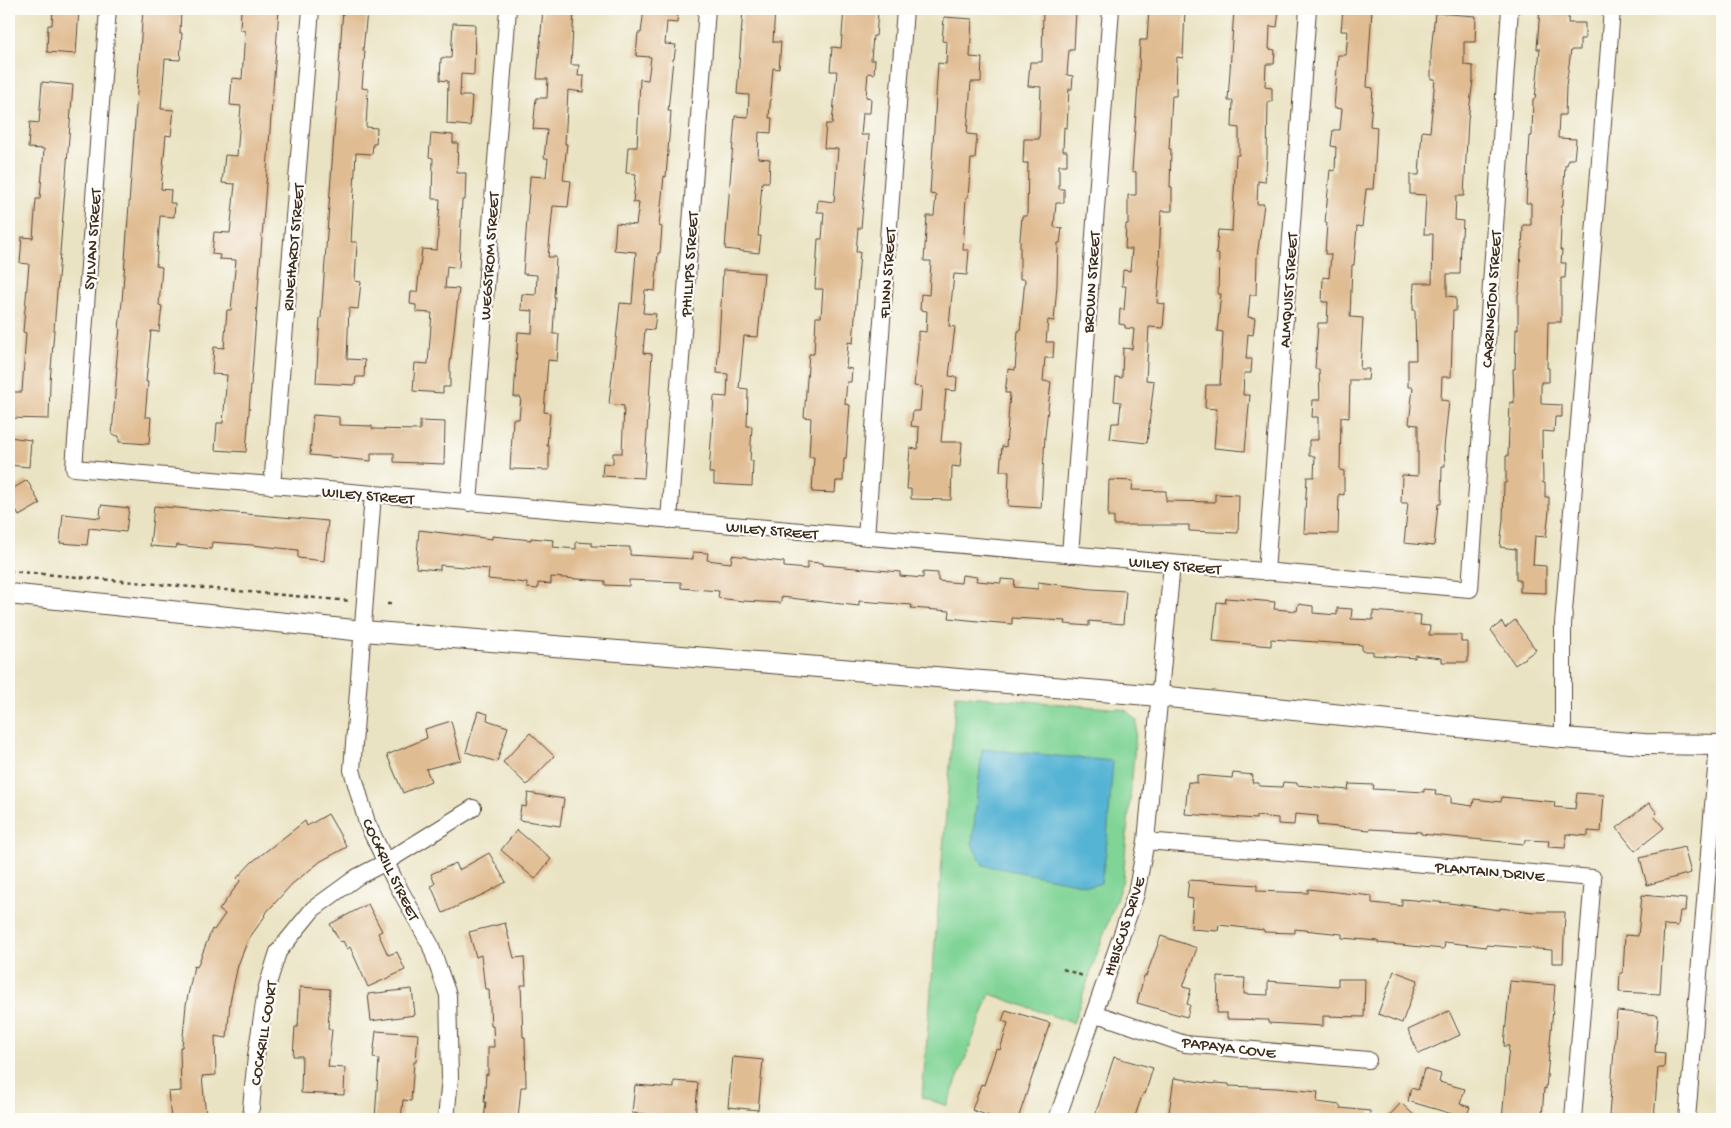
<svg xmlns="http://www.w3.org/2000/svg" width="1731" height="1128" viewBox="0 0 1731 1128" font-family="'Gochi Hand',sans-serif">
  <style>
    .green { fill: #80d496; stroke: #5e7f5a }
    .water { fill: #55b3d4; stroke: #486e79 }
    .building { fill: #e0bc92 }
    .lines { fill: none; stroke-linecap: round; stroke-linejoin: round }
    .minor-casing { stroke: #554637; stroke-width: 18 }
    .major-casing { stroke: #554637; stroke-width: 22 }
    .path { stroke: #554637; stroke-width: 2.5; stroke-dasharray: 4 4; stroke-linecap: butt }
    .minor { stroke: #fff; stroke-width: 16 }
    .major { stroke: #fff; stroke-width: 20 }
    .labels { text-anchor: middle; stroke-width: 4.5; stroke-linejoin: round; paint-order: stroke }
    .street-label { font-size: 16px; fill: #3b2a1e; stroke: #fdfcf7 }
  </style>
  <rect width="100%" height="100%" fill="#fdfcf7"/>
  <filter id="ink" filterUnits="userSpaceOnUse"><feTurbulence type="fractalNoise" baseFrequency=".02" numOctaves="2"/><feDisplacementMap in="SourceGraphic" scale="10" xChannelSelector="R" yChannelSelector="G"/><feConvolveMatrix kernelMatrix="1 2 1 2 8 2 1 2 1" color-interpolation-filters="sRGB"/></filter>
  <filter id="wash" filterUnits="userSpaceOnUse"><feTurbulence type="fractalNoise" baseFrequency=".0096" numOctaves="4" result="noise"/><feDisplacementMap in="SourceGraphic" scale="20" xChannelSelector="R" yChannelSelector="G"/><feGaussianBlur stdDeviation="1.12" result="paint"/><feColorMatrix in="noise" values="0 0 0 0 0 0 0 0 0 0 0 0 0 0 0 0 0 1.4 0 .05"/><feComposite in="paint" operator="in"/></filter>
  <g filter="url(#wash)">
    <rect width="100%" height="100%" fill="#eae3c3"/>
    <!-- green -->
    <path class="green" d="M956,695l165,14 6,2 10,10 -14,158 -50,144 -83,-29 -43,112 -25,-9z"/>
    <!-- water -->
    <path class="water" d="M982,749l131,12 -7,91 -5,31 -10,3 -108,-21 -11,-20z"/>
    <g id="blocks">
      <!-- building -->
      <path class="building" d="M53,9h26l-3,45 -29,-2 1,-27h4z
        M143,9h38l-1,24h2l-2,27 -15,-1 -4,50 13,1 -3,26 -5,-1 -5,54 10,1 -1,13h5l-1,14 -14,-1 -4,50 6,1 -3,38 3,1 -3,26 -8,-1 -5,51h2l-3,35h6l-2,27 -30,-2v-6l-7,-1 5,-68h-1l4,-39h-1l3,-26z
        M241,9h38l-33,443 -31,-2 2,-27h6l4,-48 -15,-1 2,-27 10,1 3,-38h4l5,-50 -17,-1 1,-4 -8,-1 2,-22 16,1 5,-49 -13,-1 3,-28 12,1 4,-50 -11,-1 2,-27 10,1 3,-48 -5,-1z
        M343,9l24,3 -4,38 2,1 -3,37 6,1 -2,38 11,1 -1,16h-3l-1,10 -16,-1 -5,89h6l-2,39 6,1 -3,27 -9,-1 -2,51 18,1 -1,17h-8l-1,8 -39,-2 4,-65h1z
        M543,9h31l-3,56h8l-1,11h6l-1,16 -15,-2 -3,54h2l-4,36 8,1 -3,26 -15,-1 -5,51h8l-2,40h1l-2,37h6l-2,27 -9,-1 -4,52 6,1 -3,33h2v24l-39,-1 3,-50h6l2,-22h-7l4,-65 14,1 1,-22 -12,-1 1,-16 14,1 1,-20 -14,-1 7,-96v-2l16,1 2,-19h-4l3,-28 -14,-1 3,-31h11l1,-19h-11z
        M644,9h34l-1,14 -10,-1 -2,22 11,1 -2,14h-1l-5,52h3l-5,66 -2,-1 -5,50 3,1 -2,26h-2l-3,38 -10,-1 -2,23 13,1 -2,16 -9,-1 -2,24 9,1 -8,124 -42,-2 1,-13 10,1v-11h9l2,-47 -15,-2 11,-101 12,1 4,-52 -22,-2 2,-27 20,2 3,-22 -6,-1 3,-28 -10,-1 2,-26h9l3,-68 8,1 3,-23 -15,-1 2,-23h3z
        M743,9h32l-2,33h8l-2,27 -6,-1 -4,50h3l-1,15 -12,-1 -1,26 12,1 -1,23h-7l-4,54h3l-2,17 -34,-4 10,-133 13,1 1,-22 -12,-1z
        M844,9l34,3 -2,24h-3l-2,24h4l-1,14 -6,-1 -2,24 5,1 -1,15h-7l-2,22h8l-8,93h-3l-2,24h4l-7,91 -5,-1 -2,26 6,1 -1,13h-4l-2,22 5,1 -4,54h-2l-1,22h-7l-1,12 -23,-1 2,-35h-5l2,-39 -7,-1 5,-63h5l2,-37h5l2,-28h-8l3,-50h4l2,-27h-7l1,-12 16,2 4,-53 -14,-1 2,-24h6l5,-53h-7l2,-24 9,1z
        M1043,9h33l-2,41h-5l-2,25 6,1 -1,13h-3l-2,39 -3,-1 -1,24h4v14h-8v24h5v14h-8l-2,24 8,1 -2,15h-2l-1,42 -3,36 -6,-1 -2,22h8l-1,16h-8l-2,23 8,1 -6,53 -4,73 -33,-2 1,-35h-9l2,-25 4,1 4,-54h-5l3,-24 7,1 3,-39h2l5,-52h-5v-40l2,-23h5l1,-53h-5l1,-24h15l2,-52 -13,-1 2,-24h12z
        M1149,9h36l-2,49 -6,-1 -1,39h-4l-3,53h2l-1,38h2v24h-11l-2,54h1l-3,38 8,1 -2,24 -14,-1 -3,53 8,1 -7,62 -37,-4 2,-16h7l2,-21 -7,-1 2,-24 6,1 1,-30 9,1 2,-20 -9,-1v-3l-6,-1 1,-15 4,1 2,-24h-4l1,-16 7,1 2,-22h-7l1,-25h2v-29h8v-23l-4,-1 7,-101 1,-30h7z
        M1234,9h37v2h8l-2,16 -7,-1 -1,23 6,1 -1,14h-8l-1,23 7,1v14h-4l-1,55 -2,25 -7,-1 -1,23h7l-7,53 -1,38h-6l-2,22 7,1 -2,17 -5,-1 -2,25h6l-1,14h-7l-1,22h7l-5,56 -31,-3 3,-39 -12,-1 1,-23h14l3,-53 -6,-1 4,-37h-3l1,-40h-3l2,-24 14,1 4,-76h3v-27l-7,-1 1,-26h-5z
        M1343,9h29l-5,78 6,1 -3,38 7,1 -2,37 -2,25h-7l-4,38 -5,-1 -3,39h-2l-2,52 13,1 -3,51h9l-1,11h-18l-1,38 -8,-1 -1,53 4,1v24l-5,-1 -1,40 -34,-1 3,-56h7l1,-21h-6v-16h9v-23h-6l1,-17h7l-1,-31h-4l3,-46h9l1,-21h-6l1,-25 6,1 2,-24h-6l2,-31h-2l5,-53 5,1 1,-24 -5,-1 2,-16h7l2,-21 -8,-1 4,-53h8l2,-24h-7z
        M1540,9h29l-1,14h17v16h-5v11h-9l-5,36 -1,29h-6l-1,23 18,1 -2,20h-6l-1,6h-2l-2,40h-1l-2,45h2l-1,13h5l-1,15h-4v44h-13l-1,46h2v14h-8v22l21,1v12h-7l-1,15 -12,-1 1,52h2v14h4v14l-3,26 -11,-1 -2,29 13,1v27l-26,-1v-12h-4v-31l-16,-2 3,-27 1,-37h2v-27h2l2,-54 4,1 -1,-34h2l1,-40h2v-35h1l2,-45h1l1,-24h8v-22h-5l4,-67h2l1,-37h2l5,-50h-3z
        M1435,13l41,3 -1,26h-11v23l9,1v14l-5,40 -4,76h-8l-1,24 8,1 -1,15h-1l-1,38h-13v22l9,1v14h-3l-2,66h-9l-1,23 8,1 -5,46 1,19h-3l-1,38h-3l-4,42 -30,-3 4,-40h-7l1,-28 16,1v-51l-9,-1 4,-37h-5v-27h8l-1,-50h-2l1,-27h18l1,-49h-9l2,-39 -16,-1v-19h9l3,-44 8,1 5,-53h-4v-27z
        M944,17l28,2 -2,38 12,1 -1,24h-10l-4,52 10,1 -2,24h-4l-3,38h-2l-3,53h6l-2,25 -13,-1 -5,52 6,1 -6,49 8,1 -1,14 -10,-1 -5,52h21l-2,25 -8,-1 -1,34 -40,-1v-10h-4l3,-41 8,1 1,-22 -8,-1 2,-15h7l2,-24 -8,-1 4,-38v-17l8,1 1,-21 -7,-1 1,-16 8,1 2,-34h-7l3,-45h7l2,-21 -6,-1 8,-131 8,1 1,-22 -5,-1z
        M453,23l22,1 -1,51 -13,-1 -1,22h12l-2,30 -23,-2 1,-43 -8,-1 1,-22h10z
        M42,82l31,3 -23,297 -1,37 -40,-1 1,-26h12l4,-59 -3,-1 6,-68 -9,-1 2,-26 11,1 3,-39h4l4,-50 -16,-1 2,-26 9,1z
        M431,133l22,2v8h5l-1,30h9l-1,27h-3l-3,68 -12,-2 -2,22 14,1 -9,76v22h-7v6l-30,-2 2,-28 13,1 4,-51 -16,-1v-7l-6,-1 1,-12h6l5,-43 15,1 3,-51h-8l1,-41 -4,-1z
        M723,270l41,3 -6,64 -14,-1 -5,52 9,1 -1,37h5l-2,35h3l-1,25 -38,-2v-11h-5l5,-77 13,1 1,-23 -11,-1z
        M313,415l26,2v8l33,1v3l48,1v-9l25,1 -1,42 -50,-2v-9h-23v8l-61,-6z
        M9,437l22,3 -2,27 -20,-2z
        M27,480l13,24 -21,12 -10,-18v-7z
        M1109,480l24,1 -1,9 34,1v10l49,1v-8l24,1 -1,38 -49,-2v-6h-75v-8h-6z
        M101,505l28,3 -3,24 -37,-4 -2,17 -27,-2 3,-29 37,4z
        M154,506l174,15 -4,40 -26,-3v-8l-46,-5 -40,-3 -1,7 -34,-4 -1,3 -26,-2z
        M419,530l73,9v-3l39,4v-2l23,2 -1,7 23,2v-7l16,1v3l38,1v8l63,4v-7l15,1 -1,7 24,3 1,-8 15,2v1l37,4v5l23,2v-7l16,1v2l77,7v4l23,2v-6l15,1v8l23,2 1,-8 15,2 -1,4 25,2v-4l14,1 -1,7 24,2v-7l54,7 34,2 -3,33 -34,-3v5l-24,-2 1,-3 -54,-3v6l-24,-2 -39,-4 1,-7 -39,-3 1,-3 -53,-4v5l-78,-9v6l-39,-2 -24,-3 1,-7 -38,-3v-6l-52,-2v6l-24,-1v-4l-54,-4v7l-13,-1v6l-11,-1v-5l-39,-4 1,-10 -49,-4v5l-24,-2z
        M1226,598l49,4 -1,7 23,2 1,-7 15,2v7l24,2v-7l15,1 -1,10 22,1v-9l48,4 -1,10 10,1 -1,9h32v7h7v20h-26v-4l-27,-3v3l-42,-3v-4h-11v-6l-91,-6v7l-58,-5 4,-39 8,1z
        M1515,620l21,30 -21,15 -24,-35 11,-8 3,6z
        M478,711l10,3 -1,6 21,7 -11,35 -31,-10z
        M451,721l10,39 -35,9 5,12 -28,12 -16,-38 40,-17 -2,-9z
        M530,733l24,23 -27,29 -24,-23z
        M1233,773l20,2 -1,8h7v3l23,1 1,-5 14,1v2l51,5 1,-6 25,1 -1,4 51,3v-3l12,1 -1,5 16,1v7l22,3 1,-7 27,3 1,-5 53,5 -1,5 21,2 2,-16 27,2 -3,37 -13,-1v5l-22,-2 -1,14 -17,-1 1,-6 -24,-1 -1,4 -103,-10v-2l-51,-3v1l-53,-5 1,-9 -23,-2 -1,11 -16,-1v-6l-22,-2v3l-71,-5 3,-32 9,1v-8l35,3z
        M528,793l36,6 -4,27 -41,-6 2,-14 5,1z
        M1649,803l8,10 -3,3 10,12 -29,23 -18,-23z
        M328,814l19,33 -26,14 -29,23 -28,31 1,1 -17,24 -10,25 -8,37 -3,36 -12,-2 1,39 -14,1 4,40 -35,3 -3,-27 13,-1 -1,-44h2l4,-42 8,-39 3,1 15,-38 2,1 11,-16 -6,-4 21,-29 -3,-3 15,-16 53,-41 2,5z
        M517,830l34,29 -16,20 -34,-29z
        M1684,847l7,26 -44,12 -7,-27z
        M489,853l17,29 -20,11 -43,20 -12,-27 4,-2 -4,-10 25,-11 3,7z
        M1189,880l68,5v6l51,2v-4l64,7v7l30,3v-7l47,4 51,7v-2l33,4h32l-2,51h-11v-13l-66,-5v2l-41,-5 -1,7 -66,-6v-2l-36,-3v-4l-47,-5v4l-31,-1v-2l-45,-5 -1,6 -27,-2 2,-30 -6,-1z
        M1642,895l44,4 -1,12h-5l-2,15 -14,-1 -4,69 -41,-2 1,-19h3l2,-38 13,1z
        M368,904l14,27 -4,2 10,22 9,-3 8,18 -37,17 -18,-40 -3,2 -4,-8 -3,1 -10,-18z
        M505,923l9,35 10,-1 2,28h-5l2,52h2l1,50h-5l-3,32h-34l2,-17h-2l2,-28 2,1v-28h6l-1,-21h-2l-2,-37h-4l-4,-34 -5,2 -7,-25z
        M1161,936l36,12 -14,39 8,2 -4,15 3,1 -3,12 -50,-14 7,-27h2z
        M1394,971l24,9 -16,43 -24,-9z
        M1218,977l27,1 -1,16 24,1v-14l70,5v-7h27l-1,38 -41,-1v10l-55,-3v-3l-41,-1v-6h-10z
        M1510,981l45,4 -9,104 -2,-1 -2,31h-40l7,-73h-5z
        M300,987l30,2 -2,40 4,1 -4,37 17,1 -1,27 -43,-2 1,-37h-9l2,-29h3z
        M412,989l3,26 -44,6 -3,-27z
        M1006,1010l44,13 -32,96h-20l-26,-9 9,-26 3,1 12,-36 4,1 8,-27 -6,-2z
        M1449,1011l11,24 -41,19 -11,-24z
        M1617,1011l41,4 -3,37 10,1 -1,15h-6l-4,51 -45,-3z
        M376,1031l42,3 -2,28h-2l-3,39 -8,-1 -2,19h-26l4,-60 -6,-1z
        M733,1057l30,3 -5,50 -30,-3z
        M1114,1057l39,11 -8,26 -2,-1 -9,26h-40z
        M1424,1069l17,5 -2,8 26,7 -5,15 10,3 -4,11 -58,-17 3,-13 7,2z
        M1174,1078l40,6v-1l15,1v2l48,2 41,4 -1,10 23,3v3l30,3v8h-202z
        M674,1081l24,2 -3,36 -63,-6 3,-28 39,3z
        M1401,1103l17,16h-32z"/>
    </g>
  </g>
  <g filter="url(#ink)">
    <use href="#blocks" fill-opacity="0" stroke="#554637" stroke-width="1"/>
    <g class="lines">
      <defs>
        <path id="minor" d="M108,9l-34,459 1396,121 40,-580
          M272,486l39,-477
          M373,494l-21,276 15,53 27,56 36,65 18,51 2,83 -4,41
          M469,503l39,-494
          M669,520l38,-511
          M866,537l39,-528
          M1070,555l41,-546
          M1266,572l42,-563
          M1563,738v-114l49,-615
          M1146,841l447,37 -20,241
          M1094,1013l91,31 183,16
          M251,1108l5,-52 10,-66 12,-38 35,-43 44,-32 29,-15 87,-54
          M1057,1119l79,-225 10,-53 26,-277
          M1687,1119l31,-374"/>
        <path id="major" d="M9,594l354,37 408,32 388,33 404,42 81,6 78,1"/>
      </defs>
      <!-- minor casing -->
      <use href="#minor" class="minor-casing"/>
      <!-- major casing -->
      <use href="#major" class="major-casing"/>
      <!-- path -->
      <path class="path" d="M9,571l342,30
        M387,604h5
        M1063,969l23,8"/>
      <!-- minor -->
      <use href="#minor" class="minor"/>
      <!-- major -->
      <use href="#major" class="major"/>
    </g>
  </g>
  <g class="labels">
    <!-- street labels -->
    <g class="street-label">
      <text transform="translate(91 239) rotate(-86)" y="6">SYLVAN STREET</text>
      <text transform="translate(292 247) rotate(-85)" y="6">RINEHARDT STREET</text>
      <text transform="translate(488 256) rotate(-86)" y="6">WEGSTROM STREET</text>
      <text transform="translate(688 264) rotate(-86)" y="6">PHILLIPS STREET</text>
      <text transform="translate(886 273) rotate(-86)" y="6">FLINN STREET</text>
      <text transform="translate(1090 282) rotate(-86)" y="6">BROWN STREET</text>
      <text transform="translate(1287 290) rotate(-86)" y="6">ALMQUIST STREET</text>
      <text transform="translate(1490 299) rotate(-86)" y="6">CARRINGTON STREET</text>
      <text transform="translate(368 494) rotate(5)" y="6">WILEY STREET</text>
      <text transform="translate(772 529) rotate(5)" y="6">WILEY STREET</text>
      <text transform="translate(1175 564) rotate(5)" y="6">WILEY STREET</text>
      <text transform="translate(392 869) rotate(64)" y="6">COCKRILL STREET</text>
      <text transform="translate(1490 870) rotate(5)" y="6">PLANTAIN DRIVE</text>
      <text transform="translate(1123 926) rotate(-72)" y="6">HIBISCUS DRIVE</text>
      <text transform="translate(262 1033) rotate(-81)" y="6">COCKRILL COURT</text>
      <text transform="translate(1229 1046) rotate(7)" y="6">PAPAYA COVE</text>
    </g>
  </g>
  <!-- margin -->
  <rect width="1731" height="1128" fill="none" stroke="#fdfcf7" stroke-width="30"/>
</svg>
